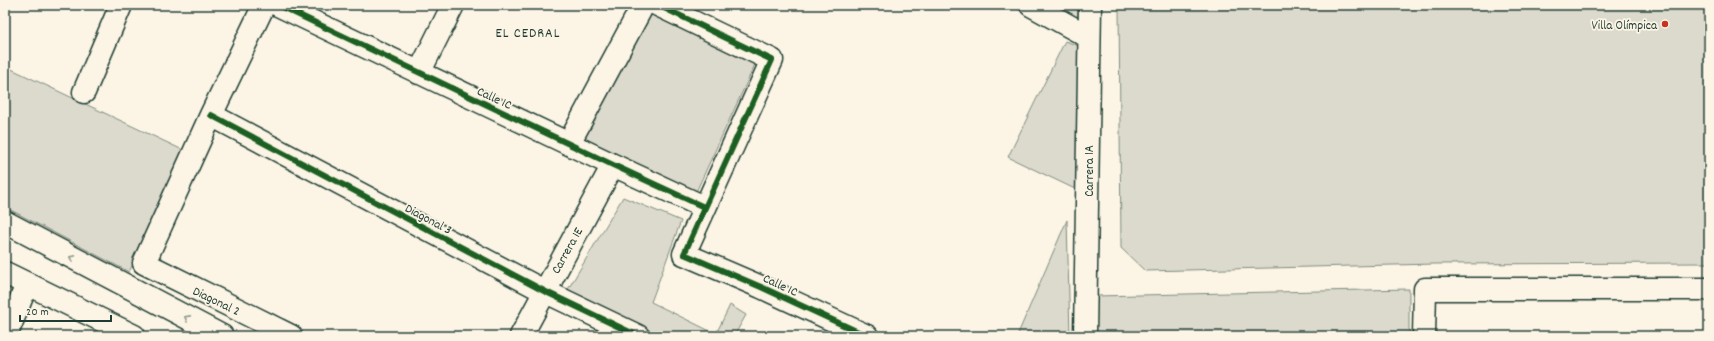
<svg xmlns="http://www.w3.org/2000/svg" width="1714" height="341" viewBox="0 0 1714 341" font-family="Dekko,sans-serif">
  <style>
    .green { fill: #dcdacc; stroke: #7e8c80 }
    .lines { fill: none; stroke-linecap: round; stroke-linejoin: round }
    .minor-casing { stroke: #1f3d34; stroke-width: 25 }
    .major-casing { stroke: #1f3d34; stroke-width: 25 }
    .minor { stroke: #fcf5e5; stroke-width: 22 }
    .major { stroke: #fcf5e5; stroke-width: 22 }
    .cycleway-casing { stroke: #fcf5e5; stroke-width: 8 }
    .cycleway { stroke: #1b5e20; stroke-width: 6 }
    .oneway { stroke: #8e998c }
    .poi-dot { fill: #c8321e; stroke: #fcf5e5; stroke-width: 1.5 }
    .labels { text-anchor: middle; stroke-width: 3.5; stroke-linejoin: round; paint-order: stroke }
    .poi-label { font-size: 13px; fill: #1f3d34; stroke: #fcf5e5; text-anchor: end }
    .street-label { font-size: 13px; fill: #1f3d34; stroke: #fcf5e5 }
    .neighbourhood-label { font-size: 14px; letter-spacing: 1px; fill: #1f3d34; stroke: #fcf5e5 }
  </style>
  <rect width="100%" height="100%" fill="#fcf5e5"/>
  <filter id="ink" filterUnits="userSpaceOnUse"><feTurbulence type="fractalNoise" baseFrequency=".025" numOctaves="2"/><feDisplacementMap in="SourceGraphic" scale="8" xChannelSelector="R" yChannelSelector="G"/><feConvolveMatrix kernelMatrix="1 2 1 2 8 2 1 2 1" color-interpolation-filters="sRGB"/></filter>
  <g filter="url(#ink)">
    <!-- green -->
    <path class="green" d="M650,5l108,53 -63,136 -115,-56z
      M1047,5h31v16z
      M1119,5h590v258l-274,1 -290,7 -24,-23z
      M1065,41l14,5 -2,144 -69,-33z
      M5,66l182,86 -58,120 -124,-65z
      M623,197l58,24 -30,81 65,32 14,-29 16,10 -12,21h-91l-79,-40z
      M1067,220l3,116h-53z
      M1409,289v47h-315l1,-40z"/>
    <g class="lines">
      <defs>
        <path id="minor" d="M264,5l-53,110 -67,148 147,73
          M278,5l335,160 91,42
          M658,5l114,55 -88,194 77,33 106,49
          M1031,5l58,32
          M419,73l34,-68
          M84,92l37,-87
          M211,115l333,176 94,45
          M569,143l74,-138
          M6,336l21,-52
          M521,336l92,-171
          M1085,336l5,-331
          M1424,336l1,-47h284"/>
        <path id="major" d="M5,222l217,114
          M5,273l129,63"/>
      </defs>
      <!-- minor casing -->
      <use href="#minor" class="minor-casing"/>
      <!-- major casing -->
      <use href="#major" class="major-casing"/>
      <!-- minor -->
      <use href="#minor" class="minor"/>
      <!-- major -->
      <use href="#major" class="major"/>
      <defs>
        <path id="cycleway" d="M278,5l335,160 91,42
          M658,5l114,55 -88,194 77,33 106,49
          M211,115l333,176 94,45"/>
      </defs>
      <!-- cycleway casing -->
      <use href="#cycleway" class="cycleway-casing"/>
      <!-- cycleway -->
      <use href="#cycleway" class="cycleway"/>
    </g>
    <!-- one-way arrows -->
    <defs><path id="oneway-chevron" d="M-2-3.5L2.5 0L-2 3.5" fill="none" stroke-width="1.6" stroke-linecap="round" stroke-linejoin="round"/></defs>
    <g class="oneway">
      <use href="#oneway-chevron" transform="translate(72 258) rotate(-152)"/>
      <use href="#oneway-chevron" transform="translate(187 318) rotate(-152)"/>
    </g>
  </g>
  <!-- markers -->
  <circle class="poi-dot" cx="1665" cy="24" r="4"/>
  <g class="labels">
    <!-- poi labels -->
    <g class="poi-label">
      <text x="1657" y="29">Villa Olímpica</text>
    </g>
    <!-- street labels -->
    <g class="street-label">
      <text transform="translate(495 97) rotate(25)" y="5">Calle 1C</text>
      <text transform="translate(1088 171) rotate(-90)" y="5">Carrera 1A</text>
      <text transform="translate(429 218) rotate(28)" y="5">Diagonal 3</text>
      <text transform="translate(566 250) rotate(-61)" y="5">Carrera 1E</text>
      <text transform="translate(781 284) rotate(25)" y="5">Calle 1C</text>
      <text transform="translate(217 300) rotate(26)" y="5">Diagonal 2</text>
    </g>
    <!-- neighbourhood labels -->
    <g class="neighbourhood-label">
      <text x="528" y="37">EL CEDRAL</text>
    </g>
  </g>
  <!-- margin -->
  <rect width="1714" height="341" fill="none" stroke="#fcf5e5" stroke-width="20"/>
  <rect x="10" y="10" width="1694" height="321" fill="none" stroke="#1f3d34" stroke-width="1.5" filter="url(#ink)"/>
  <!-- scale -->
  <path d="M20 315v6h91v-6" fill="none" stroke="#1f3d34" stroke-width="2"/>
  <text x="26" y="315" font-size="12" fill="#1f3d34" stroke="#fcf5e5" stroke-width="3" paint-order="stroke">20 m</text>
</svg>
